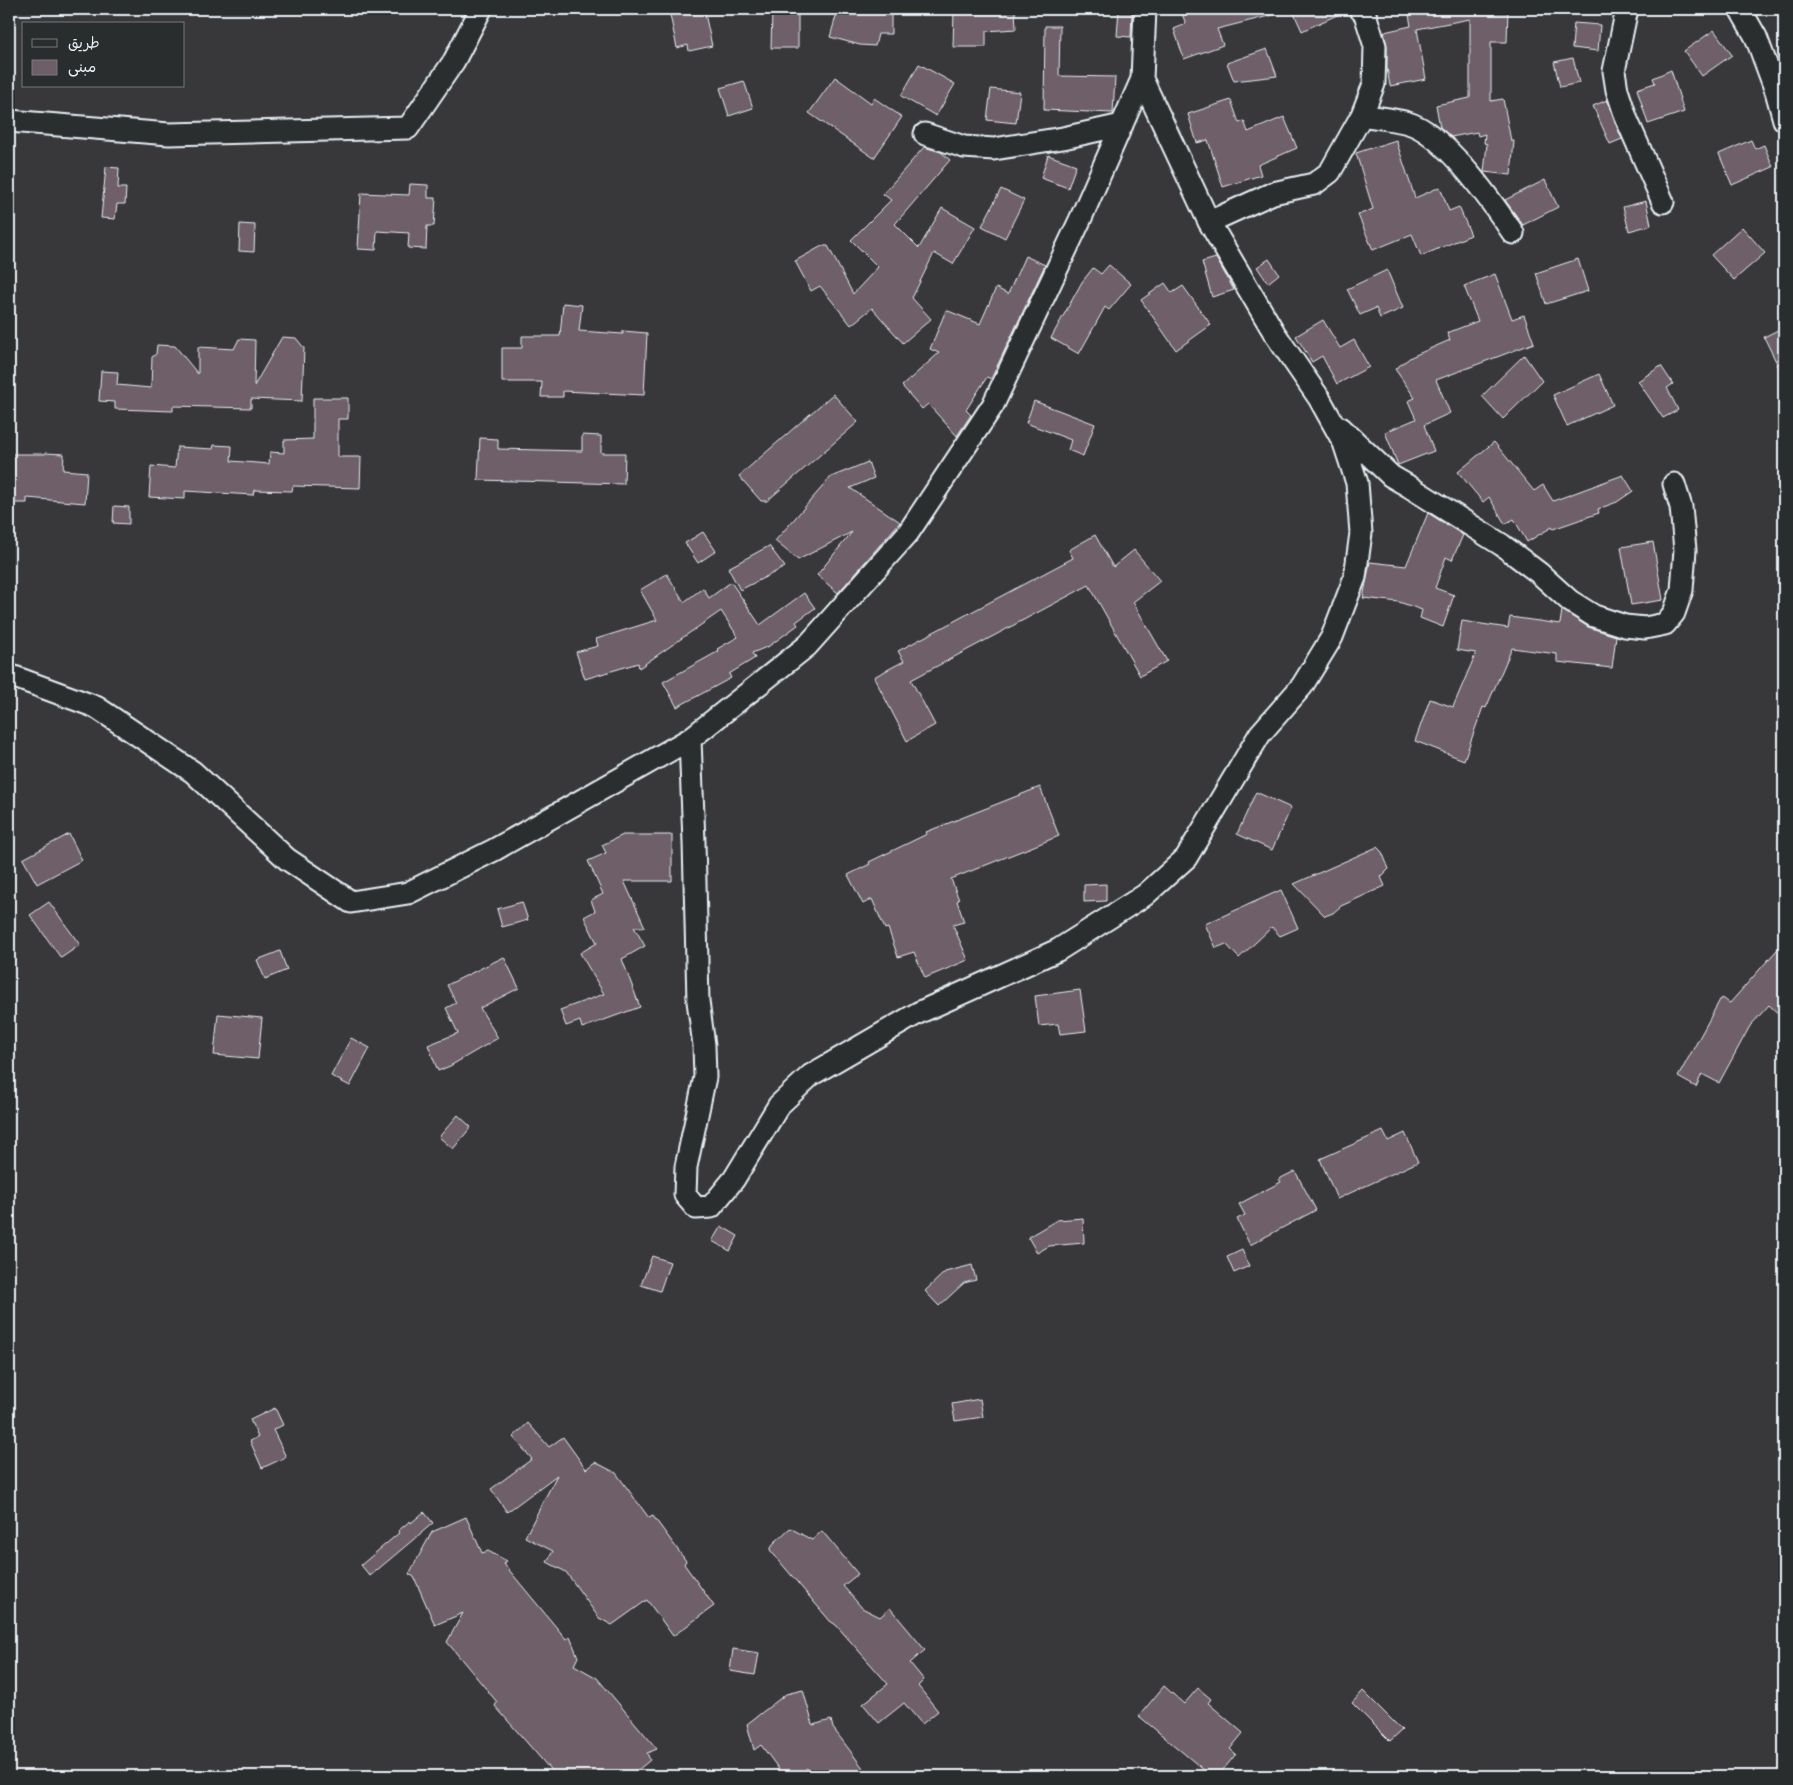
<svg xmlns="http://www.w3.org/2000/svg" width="1793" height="1785" viewBox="0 0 1793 1785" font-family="Mali,'Playpen Sans Arabic',sans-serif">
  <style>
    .building { fill: #6e5e68; stroke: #e8f1f8 }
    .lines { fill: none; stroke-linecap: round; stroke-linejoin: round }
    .minor-casing { stroke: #e8f1f8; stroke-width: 25 }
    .minor { stroke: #2a2d2e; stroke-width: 21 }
  </style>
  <rect width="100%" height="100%" fill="#38373a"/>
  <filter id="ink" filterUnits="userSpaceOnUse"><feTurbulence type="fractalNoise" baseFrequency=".02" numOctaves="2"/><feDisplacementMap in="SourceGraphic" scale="10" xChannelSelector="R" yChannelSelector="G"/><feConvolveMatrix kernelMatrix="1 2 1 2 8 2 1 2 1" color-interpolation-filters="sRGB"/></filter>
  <g filter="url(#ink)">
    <!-- building -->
    <path class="building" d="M677,9h27l8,37 -23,5 -1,-6 -11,3 -8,-38z
      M838,9h53v25h-13l-3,12 -15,-1 -30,-8z
      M954,9h61l1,20 -30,2v16h-33z
      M1119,9h13l-1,28 -14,-1z
      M1180,9h96l1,5 -60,15 6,16 -39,14 -10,-30 12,-5z
      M1292,9h56v1l-46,21z
      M1408,9h100l-1,33h-16v59l12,-2 8,42h3l-3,34 -27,-3 3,-28 -3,-1 1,-9 -7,2 -1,-4 -26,5 -11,-10 -4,-22 34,-7v-79l-53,10 9,50 -36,7 -3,-18v-22l-3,-14 27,-6z
      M772,11h26v37h-27z
      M1574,23l26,2 -2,26 -26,-3z
      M1045,26h15l-1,50 56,1 -2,36 -69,-3z
      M1714,30l18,25 -30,21 -18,-25z
      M1267,49l10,27 -43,5 -7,-18z
      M1573,58l6,25 -19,4 -6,-25z
      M919,64l36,20 -19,32 -35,-20z
      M1671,70l13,42 -36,12 -11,-35 18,-6 -2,-5z
      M835,77l36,26 3,-5 28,19 -28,41 -65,-45z
      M744,81l9,27 -24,8 -9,-28z
      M991,89l29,3 -4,31 -29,-3z
      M1231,100l8,23 5,-2 4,11 36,-15 13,31 -39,17 3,10 -38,12 -15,-47 -11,3 -9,-29z
      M1607,100l15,39 -12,5 -17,-38z
      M1396,140l19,58 25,-11 9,24 10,-4 12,28 -50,21 -9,-22 -39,16 -15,-35 15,-6 -17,-56z
      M1751,140l4,9 9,-4 9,22 -41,18 -13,-31z
      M924,147l17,5 9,8 -55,64 24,24 23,-40 33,19 -22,37 -19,-11 -22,45 19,21 -28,24 -31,-35 -21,17 -31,-39 -9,5 -16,-30 27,-15h6l25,48 25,-27 -27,-27 40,-40 -8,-6z
      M1048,155l28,10 -8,23 -27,-10z
      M106,167l13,1 -1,20h8l-1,16h-8l-2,15 -14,-1z
      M1545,180l13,27 -35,18 -18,-25z
      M410,184l18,1v13h8l-2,28h-7l-1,23 -18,-1 1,-15 -32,-2 -1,19 -18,-1 3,-56 48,2z
      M1001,189l23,11 -19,38 -23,-12z
      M1646,201l5,24 -22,6 -6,-24z
      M240,224l15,1 -1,27 -15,-1z
      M1742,227l23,26 -31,27 -23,-25z
      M1025,256l20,9 -54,114 -4,-2 -21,33 5,5 -14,21 -29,-32 -6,5 -20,-23 37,-33 -9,-4 16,-39 34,14 16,-36 12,6z
      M1216,258l18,32 -22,7 -10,-35z
      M1269,259l10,15 -11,9 -11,-16z
      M1578,259l10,32 -42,13 -10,-31z
      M1109,265l22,19 -22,26 -4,-3 -26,47 -28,-16 31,-56 11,-14 8,6z
      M1387,270l16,38 -23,10 -4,-10 -16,7 -13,-26z
      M1495,274l17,45 12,-4 10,28 -98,37 14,33 -26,12 10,26 -36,14 -13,-33 31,-13 -8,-18 7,-3 -20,-29 16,-12 39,-17 -3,-7 31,-12 -14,-35z
      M1165,283l7,10 11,-7 28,39 -35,25 -35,-50z
      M563,303l19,2 -3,26 44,3v-3l24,2 -3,62 -81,-4v6h-22l1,-15h-40v-34h20v-12h38z
      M1323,320l17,28 14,-8 15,27 -32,17 -15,-28 -10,6 -16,-26z
      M1784,327v51l-20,-41z
      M282,337l14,1 8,10 -2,53 -51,-2v9l-78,-2v5l-58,-2v-7l-16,-1 2,-30 17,1 -1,13 34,3 1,-31 4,-3 1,-9 18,1 23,28v-27l36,2 5,-10 16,1 -1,46z
      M1524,355l18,26 -39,38 -21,-23z
      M1661,366l12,18 -6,4 11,22 -15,8 -25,-37z
      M1599,374l14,31 -46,21 -14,-31z
      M833,394l25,28 -91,79h-6l-22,-25z
      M313,398h35v21h-10v38h23l-1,31 -67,-2 -1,5 -38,-1 -1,5 -68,-4v8l-36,-2 2,-31 24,2 2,-21 36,2 1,-4 18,1 -1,15 38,3 1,-12 14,1v-13l29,-1z
      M1034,401l61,23 -12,32 -15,-6 3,-10 -45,-17z
      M582,435l19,1v17h24l-1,31 -146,-4 2,-42 18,1v10l84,2z
      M1494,442l40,49 9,-6 10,16 70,-26 10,16 -16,11 -19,7 1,4 -46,16 -1,-2 -25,15 -13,-23 -9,5 -16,-27 -6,5 -25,-30z
      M45,453l19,1 -1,16 24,2 -2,31 -58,-5v5h-18v-37h2l1,-12h33z
      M868,462l6,16 -24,10 50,34 -62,71 -21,-18 35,-43 -54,28 -23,-19 56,-64z
      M114,506l15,1v17l-16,-1z
      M1428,513l35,22 -11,25 -6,-3 -11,31 19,7 -11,32 -23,-9 2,-8 -23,-8 -36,-4 7,-36 36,4z
      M703,532l13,19 -18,12 -13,-20z
      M1095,535l18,32 21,-17 26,31 -27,21 34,59 -27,15 -51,-91 -178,95 24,45 -28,16 -33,-64 30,-16 -6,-10 175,-93 -4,-8z
      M1653,542l10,58 -32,5 -10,-58z
      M769,546l16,21 -45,23 -12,-22z
      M667,574l17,28 19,-14 6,10 22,-16 29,43 44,-32 11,15 -19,14 2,3 -29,21 -17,7 3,5 -26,16 2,4 -54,29 -14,-25 56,-31 -2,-2 21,-12 -17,-26 -82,57 -1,-5 -53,16 -9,-27 22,-6 -2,-7 61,-19 -17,-30z
      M1562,610l26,17 28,9 -4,32 -55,-6v-8l-45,-6 -26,60 -3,-1 -19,53 -49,-19 15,-42 23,8 23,-54 -19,-3 5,-29 46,7 2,-11 50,7z
      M1040,787l19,49 -108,43 8,21 -2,1 7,21 -11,3 15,35 -43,18 -11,-26 -16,5 -10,-29 -3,1 -13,-30 -9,5 -15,-29 22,-11 -1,-2 58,-28 -1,-2z
      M1256,792l35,16 -19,42 -35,-16z
      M69,834l13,26 -45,24 -14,-25z
      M623,835h49v46h-48l21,46h-11l11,19 -23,13 18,48 -58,21 -2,-7 -14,5 -6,-16 44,-16 -24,-41 17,-10 -13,-26 11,-6 -4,-11 12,-6 -15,-33 18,-8 -4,-8z
      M1377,847l5,5 7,17 -8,8 4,9 -44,20 -8,7 -8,3 -31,-32z
      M1106,884v17l-22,1v-17z
      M1281,890l17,38 -18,8 -8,-9 -33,31 -13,-14 -10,4 -11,-24z
      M49,902l31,43 -19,13 -31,-43z
      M522,902l6,18 -26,7 -5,-18z
      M1784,942v77l-15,-14 -19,21 -31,57 -17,-9 -6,13 -18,-10 43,-79 9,5z
      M280,951l7,19 -22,9 -8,-19z
      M504,957l15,31 -39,20 18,30 -48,28 -12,5 -10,-26 30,-12 -12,-25 10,-5 -9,-18z
      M1080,990l6,41 -26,3 -2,-10 -19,2 -4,-30z
      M218,1014l44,4 -4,41 -44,-4z
      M351,1038l19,10 -20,38 -19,-10z
      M458,1115l13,12 -18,22 -14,-12z
      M1383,1131l5,10 17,-8 13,29 -81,37 -17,-40z
      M1295,1171l21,39 -66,35 -13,-26 8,-4 -6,-11 42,-22 -2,-3z
      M1083,1218l1,25 -35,3 -12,7 -9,-16 29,-17z
      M721,1226l17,10 -8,15 -18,-10z
      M1242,1250l7,16 -15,7 -7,-16z
      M652,1256l18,6 -10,29 -19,-6z
      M972,1265l4,15 -12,3 -25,23 -14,-15 20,-19z
      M980,1399l3,18 -28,4 -3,-17z
      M275,1408l8,17 -10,5 13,27 -24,11 -12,-27 8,-4 -8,-17z
      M528,1423l21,24 14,-10 23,32 9,-7 21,11 33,45 4,-2 33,45 -2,3 30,42 -41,30 -26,-36 -35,25 -13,-7 -33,-46 -19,-10 6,-11 -28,-14 32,-62 -50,37 -16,-23 41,-30 -19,-22z
      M424,1512l9,11 -63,53 -9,-11 38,-32 -1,-2 12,-10 1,2z
      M466,1517l16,36 6,-2 19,10 -3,3 62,75 4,-2 8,20 -4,8 23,13 60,71 -10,4 3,7 -19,16h-75l-61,-70 2,-4 -50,-60 16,-29 -28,12 -21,-48 -5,-3 23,-42z
      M790,1528l22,12 10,-9 36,43 -15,12 19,22 18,9 10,-9 35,42 -15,13 14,17 -6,6 20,25 -16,13 -18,-21 -25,20 -16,-19 25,-20 -52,-59 -6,-4 -60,-71 4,-7z
      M733,1649l26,4 -4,22 -25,-4z
      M1164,1686l20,18 14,-16 13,11 -3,4 35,30 -13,16 6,5 -18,22h-7l-72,-60z
      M803,1690l10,35 18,-5 2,8 36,48h-56l-6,-8 -11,8h-12l-23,-31 -7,5 -7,-26 39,-30z
      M1363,1691l39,39 -12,11 -38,-38z"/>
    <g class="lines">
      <defs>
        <path id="minor" d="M1627,9l-13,62 3,19 10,30 36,82
          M1740,9l16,28 20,54 8,29
          M1362,115c15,3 31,4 46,8 36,10 84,79 105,110
          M9,121l160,13 239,-6 46,-67 27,-52
          M925,134l39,13 30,2 69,-11 59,-13
          M1209,222l64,-29 41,-9 16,-12 32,-57 12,-31 1,-38 -10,-32 -5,-5
          M1341,428l50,48 19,11 92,58 37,28 31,28 24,15 31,10 20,2 20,-4 9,-11 8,-23 3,-40 -4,-43 -7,-23
          M9,675l87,32 97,65 94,87 64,43 57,-9 86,-43 196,-111 117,-93 101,-113 85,-128 87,-185 62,-141 3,-70
          M690,739l4,103 4,159 6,44 1,32 -19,90 -1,28 11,13 15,-1 23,-28 45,-74 32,-30 107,-62 140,-63 87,-55 41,-37 74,-124 42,-48 30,-49 23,-60 6,-44 -4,-50 -13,-40 -25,-45 -44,-64 -66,-112 -67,-143"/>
      </defs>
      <!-- minor casing -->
      <use href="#minor" class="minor-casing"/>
      <!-- minor -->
      <use href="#minor" class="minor"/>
    </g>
  </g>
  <!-- margin -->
  <rect width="1793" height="1785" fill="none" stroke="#2a2d2e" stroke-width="30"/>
  <rect x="15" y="15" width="1763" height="1755" fill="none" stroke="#e8f1f8" stroke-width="2" filter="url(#ink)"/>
  <!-- legend -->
  <rect x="22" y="22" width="162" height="65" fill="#2a2d2e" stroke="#767b7f"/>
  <rect x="32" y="39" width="25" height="8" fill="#2a2d2e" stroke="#767b7f"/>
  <text x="68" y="48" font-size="15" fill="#e8f1f8">طريق</text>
  <rect x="32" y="60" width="25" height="15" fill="#6e5e68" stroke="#767b7f"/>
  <text x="68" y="72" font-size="15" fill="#e8f1f8">مبنى</text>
</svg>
